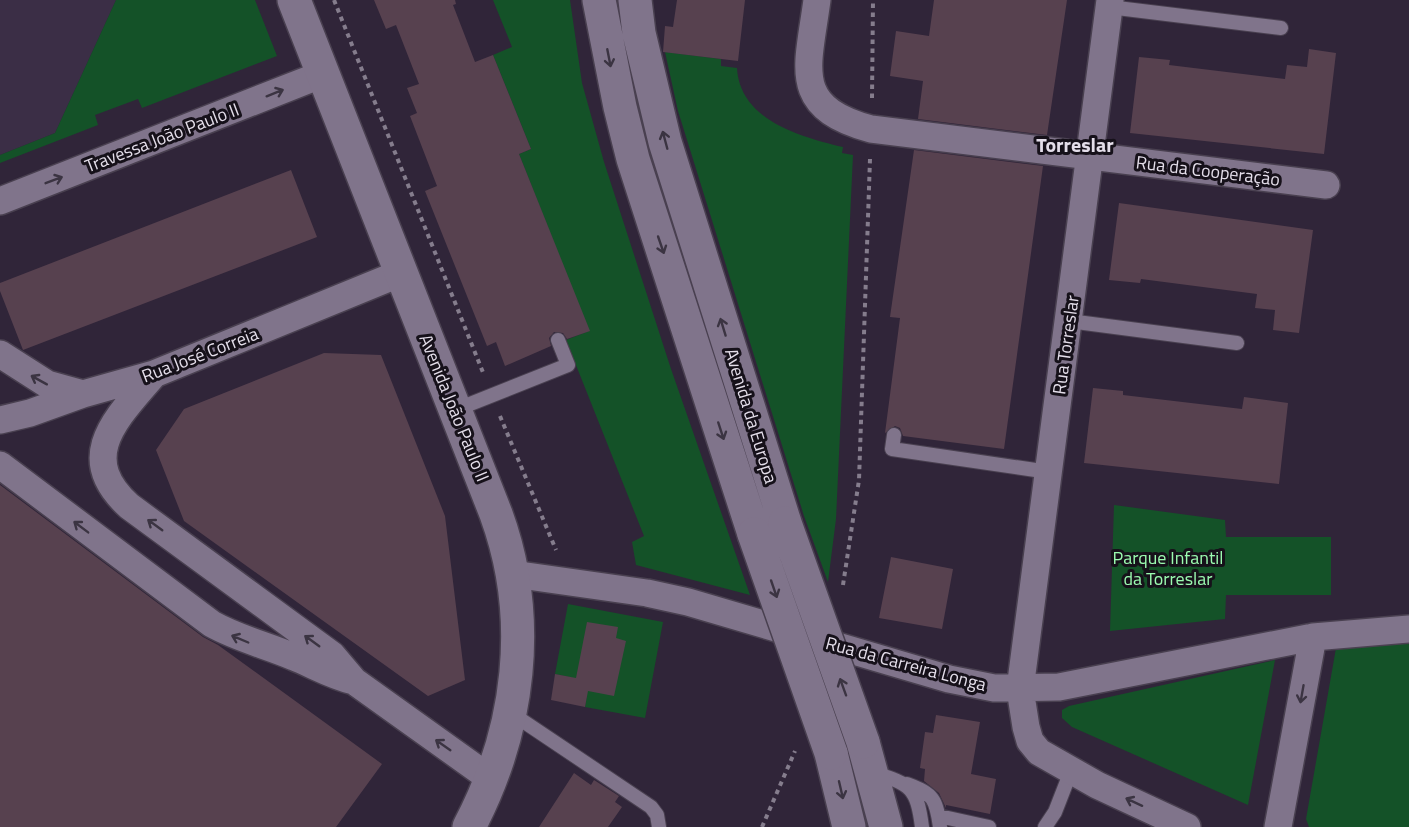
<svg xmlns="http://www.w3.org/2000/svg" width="1409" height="827" viewBox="0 0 1409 827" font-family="'Titillium Web',sans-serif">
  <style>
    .built { fill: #3b2e46 }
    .green { fill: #145228 }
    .building { fill: #57414f }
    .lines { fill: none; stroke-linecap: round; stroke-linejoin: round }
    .service-casing { stroke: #494050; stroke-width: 16 }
    .minor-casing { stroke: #494050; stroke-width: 30 }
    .tertiary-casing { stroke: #494050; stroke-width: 36 }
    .secondary-casing { stroke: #494050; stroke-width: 36 }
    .path { stroke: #857d8d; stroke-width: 4; stroke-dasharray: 4.5 4.5; stroke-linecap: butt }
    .service { stroke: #80748b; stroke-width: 14 }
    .minor { stroke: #80748b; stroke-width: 27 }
    .tertiary { stroke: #80748b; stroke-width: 33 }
    .secondary { stroke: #80748b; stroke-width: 33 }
    .secondary-bridge-casing { stroke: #494050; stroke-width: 36; stroke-linecap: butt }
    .secondary-bridge { stroke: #80748b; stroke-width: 33 }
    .oneway { stroke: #3b3442 }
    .labels { text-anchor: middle; stroke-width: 6; stroke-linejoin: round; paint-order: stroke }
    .street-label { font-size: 18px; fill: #e4deea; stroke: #16111a }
    .park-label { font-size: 18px; fill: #9bfbb0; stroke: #16111a }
    .neighbourhood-label { font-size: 20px; font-weight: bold; fill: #e4deea; stroke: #16111a }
  </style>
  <rect width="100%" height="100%" fill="#302539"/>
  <!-- built -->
  <path class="built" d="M0,0h116l-61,133 -55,22z"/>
  <!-- green -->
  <path class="green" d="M116,0h139l22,56 -135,52 -4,-9 -43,16 3,10 -98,38v-8l55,-22z
    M493,0h77l12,83 22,79 67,207 79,226 -114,-30 -4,-23 12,-6 -78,-196 23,-9 -70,-177 12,-5 -38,-94 19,-8z
    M665,52l56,7v7l16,2c3,53 65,69 106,79l-1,6 11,2 -17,364 -8,63 -24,-66 -126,-405z
    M1114,505l111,15 1,17h105v58h-105l-1,24 -115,12z
    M568,604l95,18 -18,96 -60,-11 2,-13 -18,-17 -14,-3z
    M1409,643v184h-100l-3,-8 30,-171z
    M1275,660l-27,145 -176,-78 -10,-9v-8l7,-4z"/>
  <!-- building -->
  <path class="building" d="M374,0h81l1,4 -3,1 22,57 18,-7 38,94 -12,5 71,177 -23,8 -4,-6 -9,-1 -5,6 2,8 -46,20 -9,-24 -9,4 -62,-155 12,-5 -27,-70 7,-3 -10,-25 12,-4 -23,-59 -10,4z
    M677,0h68l-7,61 -75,-9 2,-26 8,1z
    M934,0h133l-20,135 -129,-16 5,-38 -33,-5 6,-45 33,5z
    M1309,49l27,4 -12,101 -194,-21 9,-76 31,3 -1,5 116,14 2,-14 20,2z
    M914,150l129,16 -39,283 -101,-13 -3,-8 -5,-2 -10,7 15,-115 -10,-1z
    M291,170l26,67 -294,113 -23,-59v-8z
    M1119,203l194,27 -14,103 -26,-3 2,-20 -20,-2 2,-14 -116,-15 -1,4 -31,-3z
    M324,353l57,2 64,161 20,164 -37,16 -244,-175 -28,-71 28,-41z
    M1093,388l30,3v4l119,14 2,-12 44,6 -9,81 -195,-21z
    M0,485l203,152 15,8 164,119 -46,63h-336z
    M891,557l62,12 -11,60 -63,-11z
    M587,622l31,5 -2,11 10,3 -12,55 -26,-5 -3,16 -34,-7 4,-26 21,4z
    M936,715l44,7 -9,52 25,5 -6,35 -44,-9v3l-7,-15 -15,-12 1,-12 -5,-1 5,-36 8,1z
    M574,773l17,12 3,-5 25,16 -4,6 7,5 -14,20h-69z"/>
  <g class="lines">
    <defs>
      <path id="service" d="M1109,7l172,21
        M1069,321l168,22
        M455,410l113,-45 -10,-25
        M894,435l-2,14 157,23
        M511,713l140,94 6,8 2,12
        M874,773c37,11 43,15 48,54
        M907,784c27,10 29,15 33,43
        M939,816l50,11
        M1045,827l10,-15 16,-41"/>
      <path id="minor" d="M817,0c-9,68 -27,107 54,129l455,56
        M1110,0l-90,689 6,38 4,14 9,11 58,33 90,42
        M0,201l323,-127
        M0,354l47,30 36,10 71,-20 247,-101
        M154,374c-36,43 -80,82 -25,132l203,149 22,26 137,98
        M0,420l30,-7 53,-19
        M0,465l212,159c27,15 54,21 82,33 20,8 38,19 60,24
        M513,574l134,19 41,9 261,77 45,9 65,-1 254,-50 96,-8
        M1278,827l35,-190"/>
      <path id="tertiary" d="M294,0l202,514c38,104 24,216 -27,313"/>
      <path id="secondary" d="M599,0l21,107 13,52 121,375
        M635,0l4,33 26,109 120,381
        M863,742l23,85
        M831,753l18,74"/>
    </defs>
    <!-- service casing -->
    <use href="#service" class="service-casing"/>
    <!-- minor casing -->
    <use href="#minor" class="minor-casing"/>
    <!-- tertiary casing -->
    <use href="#tertiary" class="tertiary-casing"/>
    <!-- secondary casing -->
    <use href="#secondary" class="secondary-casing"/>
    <!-- path -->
    <path class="path" d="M334,0l150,375
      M872,98l1,-98
      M500,416l56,134
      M843,585l16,-105 11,-321
      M762,827l33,-76"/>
    <!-- service -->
    <use href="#service" class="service"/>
    <!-- minor -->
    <use href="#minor" class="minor"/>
    <!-- tertiary -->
    <use href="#tertiary" class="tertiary"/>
    <!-- secondary -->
    <use href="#secondary" class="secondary"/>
    <defs>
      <path id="secondary-bridge" d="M785,523l78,219
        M754,534l77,219"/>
    </defs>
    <!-- secondary-bridge casing -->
    <use href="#secondary-bridge" class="secondary-bridge-casing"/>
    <!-- secondary-bridge -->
    <use href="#secondary-bridge" class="secondary-bridge"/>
  </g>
  <!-- one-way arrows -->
  <defs><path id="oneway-shaft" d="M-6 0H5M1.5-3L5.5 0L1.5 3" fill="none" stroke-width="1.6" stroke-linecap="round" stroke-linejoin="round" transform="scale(1.5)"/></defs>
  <g class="oneway">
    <use href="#oneway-shaft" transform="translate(609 58) rotate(79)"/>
    <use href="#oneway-shaft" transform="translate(275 93) rotate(-22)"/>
    <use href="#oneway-shaft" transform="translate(665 140) rotate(-105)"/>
    <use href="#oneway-shaft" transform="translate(54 180) rotate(-21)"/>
    <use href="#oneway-shaft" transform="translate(661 245) rotate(71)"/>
    <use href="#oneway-shaft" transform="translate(723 327) rotate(-107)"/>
    <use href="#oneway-shaft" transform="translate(39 380) rotate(-151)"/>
    <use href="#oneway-shaft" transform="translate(721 431) rotate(72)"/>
    <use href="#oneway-shaft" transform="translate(155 525) rotate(-144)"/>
    <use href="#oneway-shaft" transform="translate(81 527) rotate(-143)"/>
    <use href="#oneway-shaft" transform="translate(774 589) rotate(71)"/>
    <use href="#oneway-shaft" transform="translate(240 639) rotate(-157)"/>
    <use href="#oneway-shaft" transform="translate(312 641) rotate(-144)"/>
    <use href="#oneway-shaft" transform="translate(843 687) rotate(-110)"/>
    <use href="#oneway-shaft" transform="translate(1302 694) rotate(100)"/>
    <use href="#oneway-shaft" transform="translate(443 745) rotate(-145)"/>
    <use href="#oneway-shaft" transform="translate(841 790) rotate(77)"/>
    <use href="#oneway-shaft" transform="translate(1134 802) rotate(-155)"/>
  </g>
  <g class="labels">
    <!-- street labels -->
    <g class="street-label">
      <text transform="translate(162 138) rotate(-21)" y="6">Travessa João Paulo II</text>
      <text transform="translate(1208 171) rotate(7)" y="6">Rua da Cooperação</text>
      <text transform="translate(1066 345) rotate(-82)" y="6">Rua Torreslar</text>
      <text transform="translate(200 355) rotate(-21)" y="6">Rua José Correia</text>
      <text transform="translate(454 408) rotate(68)" y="6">Avenida João Paulo II</text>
      <text transform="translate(751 416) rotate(73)" y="6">Avenida da Europa</text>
      <text transform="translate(906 664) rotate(15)" y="6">Rua da Carreira Longa</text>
    </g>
    <!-- park labels -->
    <g class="park-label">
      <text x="1168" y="564">Parque Infantil<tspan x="1168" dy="21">da Torreslar</tspan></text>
    </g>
    <!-- neighbourhood labels -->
    <g class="neighbourhood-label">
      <text x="1075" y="152">Torreslar</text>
    </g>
  </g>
</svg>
